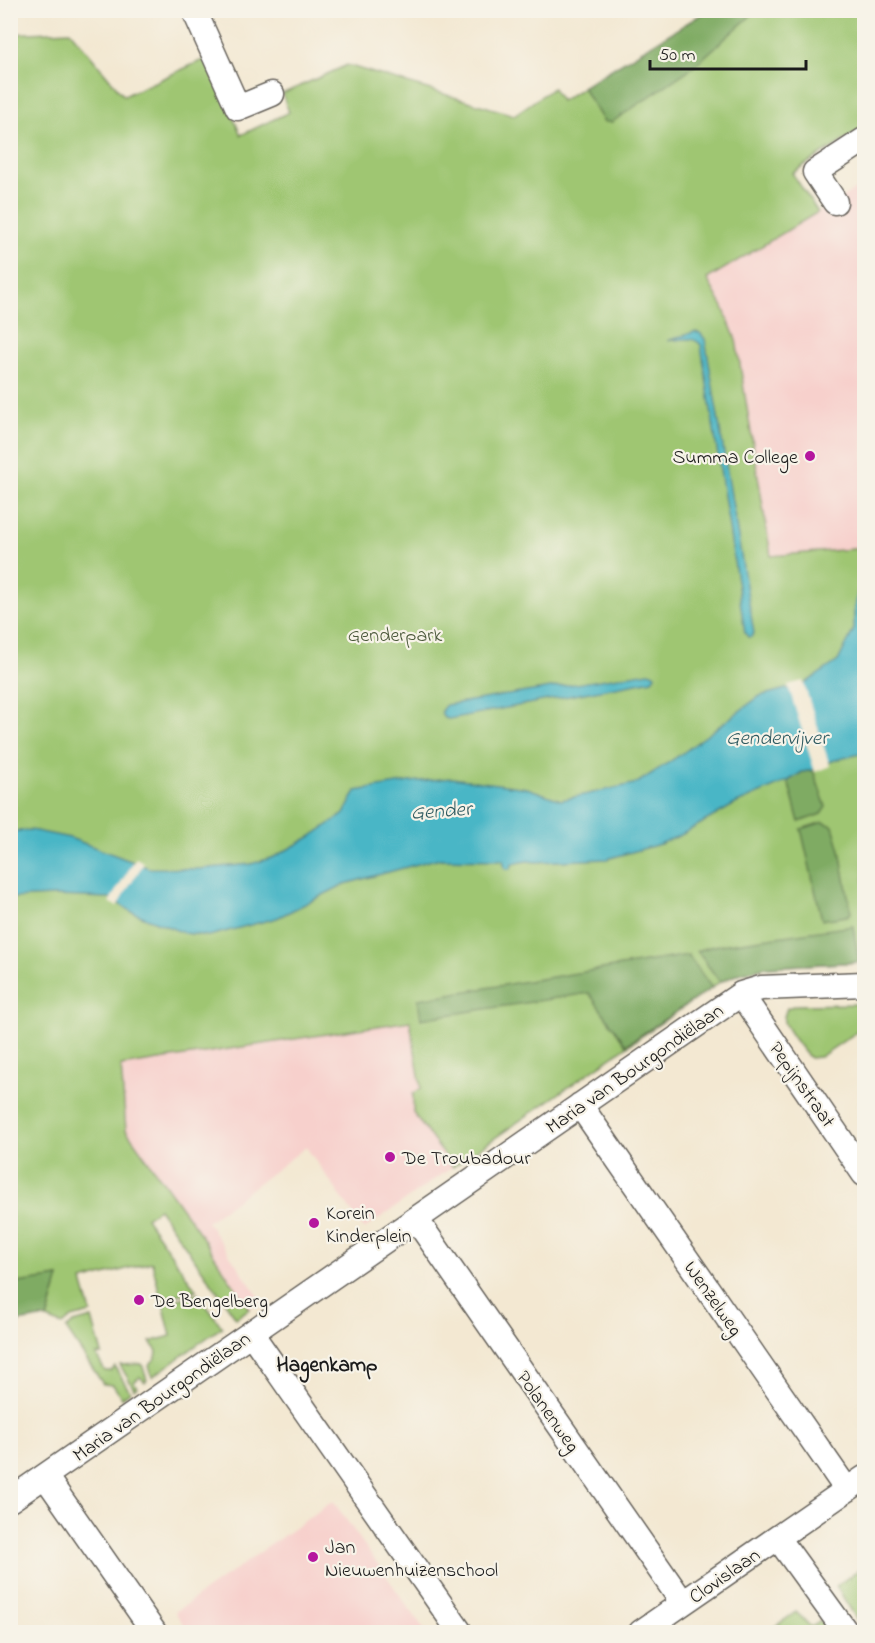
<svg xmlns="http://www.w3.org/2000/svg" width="875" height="1643" viewBox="0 0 875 1643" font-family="'Indie Flower',sans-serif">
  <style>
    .built { fill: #f7d0cc }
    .green { fill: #9fc672; stroke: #5e7147; stroke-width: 1.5 }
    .forest { fill: #7fab64; stroke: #4e6440; stroke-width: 1.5 }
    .water { fill: #4ab6c6; stroke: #336971; stroke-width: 1.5 }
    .pier { fill: #f3e8d2 }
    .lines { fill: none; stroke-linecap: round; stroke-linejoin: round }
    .street-casing { stroke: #67635c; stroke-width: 27 }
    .street { stroke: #fff; stroke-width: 24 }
    .poi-dot { fill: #b5179e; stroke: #f7f3e8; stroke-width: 2 }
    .labels { text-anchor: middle; stroke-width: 4.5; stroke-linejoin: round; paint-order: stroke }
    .poi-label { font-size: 20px; fill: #1c1c1c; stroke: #f7f3e8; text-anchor: start }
    .park-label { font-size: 20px; fill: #4a583a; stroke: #f7f3e8 }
    .street-label { font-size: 20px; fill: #1c1c1c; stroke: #f7f3e8 }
    .water-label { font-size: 21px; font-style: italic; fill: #2e5a60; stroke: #f7f3e8 }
    .neighbourhood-label { font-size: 21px; font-weight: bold; fill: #1c1c1c; stroke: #f7f3e8 }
  </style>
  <rect width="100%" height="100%" fill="#f7f3e8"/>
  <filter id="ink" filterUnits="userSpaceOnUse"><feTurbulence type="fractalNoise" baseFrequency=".0167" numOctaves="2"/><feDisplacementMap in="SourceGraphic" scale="12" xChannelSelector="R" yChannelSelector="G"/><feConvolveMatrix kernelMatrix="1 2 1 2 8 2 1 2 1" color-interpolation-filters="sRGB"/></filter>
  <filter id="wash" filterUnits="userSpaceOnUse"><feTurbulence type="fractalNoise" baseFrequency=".008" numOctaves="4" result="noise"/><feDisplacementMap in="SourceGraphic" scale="24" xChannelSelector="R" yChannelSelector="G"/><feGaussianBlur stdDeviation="1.35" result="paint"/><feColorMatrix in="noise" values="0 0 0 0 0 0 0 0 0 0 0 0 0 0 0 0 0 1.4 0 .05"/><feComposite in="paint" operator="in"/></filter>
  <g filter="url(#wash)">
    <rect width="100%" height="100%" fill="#f3e8d2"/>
    <!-- built -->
    <path class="built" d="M864,184v376l-92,7 -36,-227 -13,-33 -16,-28z
      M589,993l37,52 -262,184 -58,-82 -99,75 54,78 -12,9 -52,-80 -71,-99 -6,-64z
      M333,1501l93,131h-237l-14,-20z"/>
    <!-- green -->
    <path class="green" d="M707,11h157v117l-72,45 26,39 -111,67 16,28 13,33 35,216 93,-8v414l-99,5 -27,7 -18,8 -267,185 -40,-54v-19l8,-6 -11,-67 -289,45 5,64 71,99 52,80 -13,9 -77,-109 -13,9 50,72 -35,9 -9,-37 -70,19 9,32 -19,5 -10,7 -15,-6 12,-42 -48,8v-2l-1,-1249 60,-3 54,65 83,-38 34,77 48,-23 -7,-18 65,-29 167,50 39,-27 8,13z
      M864,1004v23l-44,30 -10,1c-7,-6 -23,-28 -26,-36 -1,-5 1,-9 3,-14l9,-3z
      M198,1294l24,33 -70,50 -3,-12 7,-7 1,-7 -7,-9 21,-6 -8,-33z
      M92,1318l10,36 -6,1 9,16h6l4,-4 15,25 -8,6 -9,-13 -10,-1 -37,-55 8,-6z
      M142,1364l5,16 -2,2 -5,-5 -6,5 3,5 -3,2 -14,-24z
      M864,1566v65l-28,-45z
      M796,1612l15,15 9,-7 7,8 -7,4h-53z"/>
    <!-- forest -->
    <path class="forest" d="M707,11h49l-63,56 -81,55h-8l-22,-35z
      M813,770l13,37 -5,7 -22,8 -11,-41 14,-9z
      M823,822l10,4 7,24 11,63 -4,3 -25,4 -21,-91z
      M853,926l6,36 -94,5 -27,7 -18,8 -23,-31 16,-5z
      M688,955l24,33 -86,57 -37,-52 -168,26 -3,-20z
      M59,1277l-12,42 -6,-1 -30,5v-40v1z"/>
    <!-- water -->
    <path class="water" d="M694,332l6,1 5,6 49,294 -3,4h-3l-3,-4 -44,-288c-7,-10 -23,-5 -34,-4z
      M864,590v163l-32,8 -19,9 -11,2 -14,9 -51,22 -56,32 -21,9 -53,15 -71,3 -9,-1 -15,3 -1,5h-6l-2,-9 -67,-1 -91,25 -68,34 -68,18 -25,-3 -18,-7 -34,-14 -22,-14 -56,-2 -43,2 -1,-66 21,-2 39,8 79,30 50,1 52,-5 23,-7 36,-20 34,-23 12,-23 53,-9 43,-4 75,10 34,12 76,-17 43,-28 80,-59 44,-12 34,-23 16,-32v-20l4,-18z
      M649,672l5,2 1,2 -3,4 -203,39 -5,-1c-4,-5 -3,-9 2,-13z"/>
    <!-- pier -->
    <path class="pier" d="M803,681l27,85 -15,6 -27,-87z
      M136,858l8,5 -27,43 -8,-4z"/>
  </g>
  <g filter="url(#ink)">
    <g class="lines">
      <defs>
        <path id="street" d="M194,10l44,98 34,-14
          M835,202l-20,-30 49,-32
          M741,994l123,180
          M580,1105l267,385
          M416,1219l267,384
          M251,1333l209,299
          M45,1476l109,156
          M10,1500l731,-506 20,-6 103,-4
          M778,1538l68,94
          M641,1632l223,-154"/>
      </defs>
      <!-- street casing -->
      <use href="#street" class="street-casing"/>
      <!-- street -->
      <use href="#street" class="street"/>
    </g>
  </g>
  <!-- markers -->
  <g class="poi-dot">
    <circle cx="810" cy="456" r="6"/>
    <circle cx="390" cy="1157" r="6"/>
    <circle cx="314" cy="1223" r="6"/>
    <circle cx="139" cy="1300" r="6"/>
    <circle cx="313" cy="1557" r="6"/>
  </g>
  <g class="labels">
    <!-- poi labels -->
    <g class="poi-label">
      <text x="798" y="463" text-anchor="end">Summa College</text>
      <text x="402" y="1164">De Troubadour</text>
      <text x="326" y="1219">Korein<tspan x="326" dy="23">Kinderplein</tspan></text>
      <text x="151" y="1307">De Bengelberg</text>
      <text x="325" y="1553">Jan<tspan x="325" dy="23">Nieuwenhuizenschool</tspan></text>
    </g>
    <!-- park labels -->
    <g class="park-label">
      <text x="395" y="641">Genderpark</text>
    </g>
    <!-- street labels -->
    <g class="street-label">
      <text transform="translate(634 1068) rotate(-35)" y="7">Maria van Bourgondiëlaan</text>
      <text transform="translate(803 1084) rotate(55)" y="7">Pepijnstraat</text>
      <text transform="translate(714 1298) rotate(55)" y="7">Wenzelweg</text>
      <text transform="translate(161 1396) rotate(-35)" y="7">Maria van Bourgondiëlaan</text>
      <text transform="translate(549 1411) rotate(55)" y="7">Polanenweg</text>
      <text transform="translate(724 1575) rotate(-35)" y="7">Clovislaan</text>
    </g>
    <!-- water labels -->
    <g class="water-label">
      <text x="777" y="744">Gendervijver</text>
      <text transform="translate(441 810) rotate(-4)" y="7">Gender</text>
    </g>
    <!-- neighbourhood labels -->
    <g class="neighbourhood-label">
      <text x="327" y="1371">Hagenkamp</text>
    </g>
  </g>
  <!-- margin -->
  <rect width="875" height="1643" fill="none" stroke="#f7f3e8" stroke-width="36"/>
  <!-- scale -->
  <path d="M650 60v9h156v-9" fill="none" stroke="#1c1c1c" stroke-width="3"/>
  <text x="659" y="60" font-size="18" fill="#1c1c1c" stroke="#f7f3e8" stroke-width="4.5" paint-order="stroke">50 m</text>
</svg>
